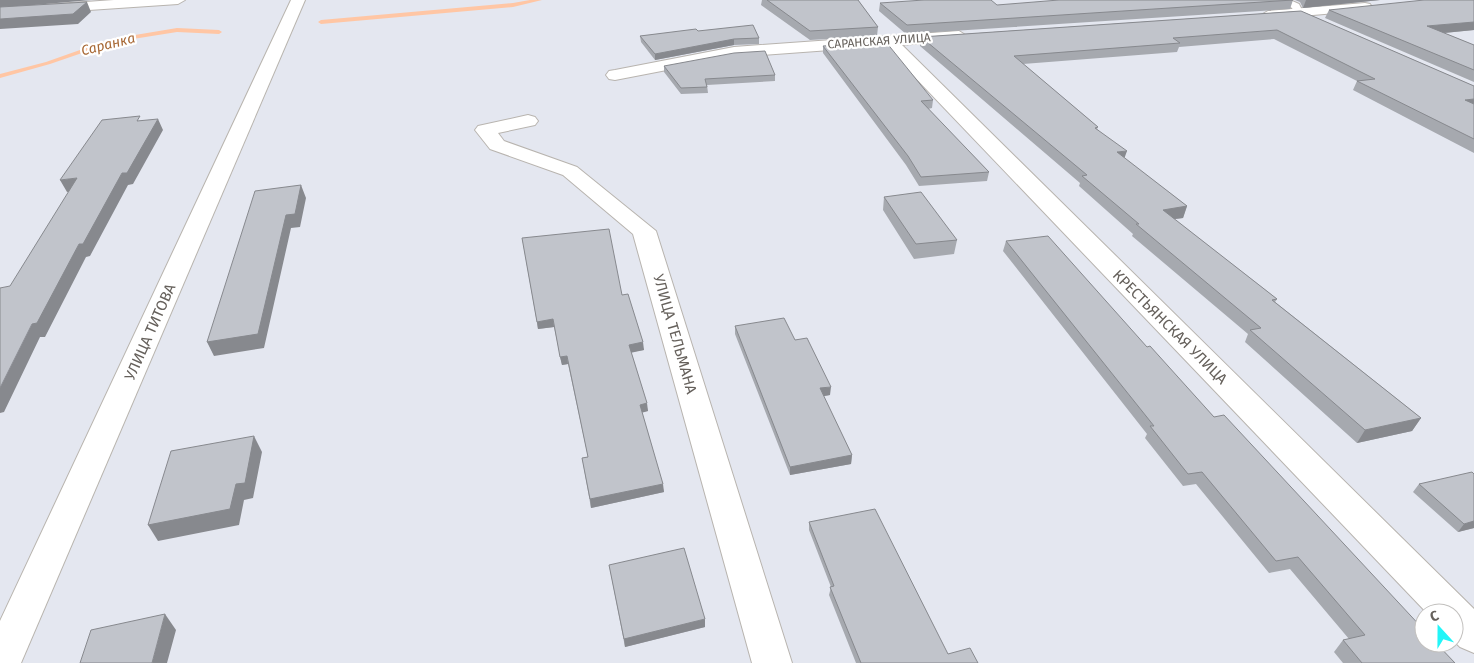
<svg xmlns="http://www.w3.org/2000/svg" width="1474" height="663" viewBox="0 0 1474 663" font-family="'Fira Sans',sans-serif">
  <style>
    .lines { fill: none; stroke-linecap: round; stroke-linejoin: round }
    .stream { fill: #ffc6a4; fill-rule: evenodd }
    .lane-casing { stroke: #b8b4af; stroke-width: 2 }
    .street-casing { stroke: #b8b4af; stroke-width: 2 }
    .secondary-casing { stroke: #b8b4ae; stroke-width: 2 }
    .lane { fill: #fff; fill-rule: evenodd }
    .street { fill: #fff; fill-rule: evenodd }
    .secondary { fill: #fff; fill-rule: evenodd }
    .wall { fill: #a6a9af }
    .shaded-wall { fill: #87898e }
    .building { fill: #c1c4cb; stroke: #87898e }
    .labels { text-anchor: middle; stroke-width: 4.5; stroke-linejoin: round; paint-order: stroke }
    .far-street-label { font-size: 12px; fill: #66615c; stroke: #fff }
    .far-water-label { font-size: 14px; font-style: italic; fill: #a76733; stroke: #fff }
    .street-label { font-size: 15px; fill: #66615c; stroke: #fff }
  </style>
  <rect width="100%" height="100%" fill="#e4e7f0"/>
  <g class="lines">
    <!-- stream -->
    <path class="stream" d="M530,0h12l-29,7 -192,17 -3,-2 3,-2 192,-17z
      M177,28l42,2 3,2 -3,2 -42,-2 -63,10 -64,22 -50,14v-4l46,-12 65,-23z"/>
    <defs>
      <path id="lane" d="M1279,0h11l9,4 5,10 -8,2 -4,-8z"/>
      <path id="street" d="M114,0h71l-7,4 -178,12v-8z
        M1365,3l5,1 2,3 -2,3 -102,9 -7,-4 7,-4z
        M959,31l8,5 -2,3 -63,6 572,564v44l-14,-6 -6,-6v-28h-27l-542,-567 -151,11 -119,23 -6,-1 -3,-4 3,-4 6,-1 119,-23z
        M528,115l7,2 3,4 -3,4 -37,8 6,8 73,26 79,64 136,432h-40l-119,-429 -70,-59 -73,-26 -15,-19 3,-4z"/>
      <path id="secondary" d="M291,0h14l-284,663h-21v-42z"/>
    </defs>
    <!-- lane casing -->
    <use href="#lane" class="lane-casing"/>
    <!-- street casing -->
    <use href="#street" class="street-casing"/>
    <!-- secondary casing -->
    <use href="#secondary" class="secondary-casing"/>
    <!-- lane -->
    <use href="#lane" class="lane"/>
    <!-- street -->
    <use href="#street" class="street"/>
    <!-- secondary -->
    <use href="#secondary" class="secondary"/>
  </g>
  <!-- wall -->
  <path class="wall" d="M762,0h96l20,27 -1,9 -67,4 -49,-35z
    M1293,0l-3,9 -384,25 -27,-23 1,-8 117,2z
    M1295,0h85l-77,8 -3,-6z
    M1474,0v30l-30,3 30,12v37l-149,-64 4,-8z
    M1301,11l173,75v67l-121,-63 4,-9 -83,-42 -95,8 -2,5 -154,12 75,63 -1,2 27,29 63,48 -4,12 -9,1 103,80 -2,3 146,116 -9,13 -55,12 -112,-101 3,-8 -116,-98 1,-2 -54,-48 1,-3 -160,-137 1,-9z
    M698,31l61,7v6l-25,1 -79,15 -14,-18 -1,-6z
    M823,46l110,54 -1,8 -4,1 61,63 -2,9 -68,5 -13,-21 -83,-112z
    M664,66l111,9v6l-68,4 1,8 -27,1 -17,-22z
    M884,197l73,43 -3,14 -40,5 -31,-49z
    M522,238l100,57 22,55 -13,2 17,59 -6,1 22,80 -73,16 -9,-50 6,-1 -20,-93 -6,1 -8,-38 -16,2z
    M1006,241l141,106 67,70 241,246h-112l-9,-11 9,-12 6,-1 -59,-70 -21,4 -73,-89 -13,2 -38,-48 2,-4 -144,-183z
    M735,326l60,14 35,55 -7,1 29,59 -1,9 -61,11 -55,-141z
    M1474,474v54l-16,4 -45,-40 6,-8z
    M809,522l139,132 30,9h-122l-27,-68 2,-8 -22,-57z
    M609,565l96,62 -80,20z"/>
  <!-- shaded-wall -->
  <path class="shaded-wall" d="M0,0h91l-91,8z
    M1306,0h74l-77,8z
    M87,2l4,10 -13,12 -78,5v-10z
    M1474,22v8l-51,5 4,-9z
    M734,39v6l-79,15v-6z
    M1474,99v9l-9,-8z
    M158,119l5,11 -30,54 -5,1 -38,71 -4,1 -41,80h-5l-36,75 -4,1v-25l32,-64 47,-80 43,-71z
    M1127,151l-4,11 -6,-10z
    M77,178l6,12 -16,2 -7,-12z
    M301,185l5,13 -6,29 -9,1 -27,120 -50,8 -7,-14z
    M1187,206l-4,12 -24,3 4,-11z
    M553,319l1,8 -16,2 -1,-7z
    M643,342l1,8 -14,3 -1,-8z
    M567,356l1,8 -6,1 -2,-8z
    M831,387l-1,8 -11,2 1,-9z
    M647,403l1,8 -7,2 -1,-8z
    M1421,418l-9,13 -55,12 8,-13z
    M254,436l8,16 -9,46 -9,2 -5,25 -81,16 -10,-16 88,-41z
    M852,455l-1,9 -61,11v-8z
    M663,484l1,8 -73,16 -1,-9z
    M1474,521v7l-16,4 6,-8z
    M165,614l11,16 -9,33h-15z
    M705,619v8l-80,20 -1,-8z"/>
  <!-- building -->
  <path class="building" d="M767,0h91l20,27 -68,4z
    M924,0h67l6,5 62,-5h234l-386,25 -27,-22z
    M1424,0h50v22l-47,4 47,19v25l-145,-60z
    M87,2l-14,12 -73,5v-12z
    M1301,11l173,75v13l-9,1 9,4v35l-117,-58 18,-2 -98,-49 -104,8 7,5 -166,13 84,71 -3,1 32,23 -10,1 70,54 -24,4 114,89 -5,1 149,118 -56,12 -115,-100 11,-2 -125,-104h3l-57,-48 5,-1 -166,-138z
    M753,25l6,13 -25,1 -79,15 -15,-18 56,-7 2,2z
    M886,42l47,58 -12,1 68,71 -68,5 -13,-21 -85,-110z
    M765,51l10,24 -70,4 2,8 -26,1 -17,-22 70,-13z
    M140,116l-3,5 21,-2 -31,54h-5l-39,71h-4l-42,79 -5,1 -32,64v-100l10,-2 67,-108 -17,2 42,-60z
    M301,185l-6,29 -9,1 -28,119 -51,8 48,-151z
    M921,192l36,48 -41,4 -32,-47z
    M609,229l13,66 6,-1 15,48 -14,3 18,58 -7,2 23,79 -73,15 -8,-41 6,-1 -21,-101 -7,1 -7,-38 -16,3 -15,-84z
    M1048,236l99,111 3,-1 64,71 10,-2 200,215v13h12l19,20h-93l-19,-23 22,-5 -67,-78 -22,4 -74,-89 -14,2 -38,-48h4l-148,-185z
    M784,318l11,22 12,-2 24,49 -11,1 32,67 -62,12 -55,-141z
    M254,436l-9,47 -9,1 -6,25 -82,16 23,-74z
    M1472,472l2,2v47l-10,3 -45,-40z
    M875,509l73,145 22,-6 8,15h-117l-31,-76 4,-1 -25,-64z
    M684,548l21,71 -81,20 -15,-74z
    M165,614l-13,49h-72l11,-33z"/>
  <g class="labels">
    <!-- far-street labels -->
    <g class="far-street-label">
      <text transform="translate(879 41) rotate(-4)" y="4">САРАНСКАЯ УЛИЦА</text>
    </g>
    <!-- far-water labels -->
    <g class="far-water-label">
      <text transform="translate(108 44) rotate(-14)" y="5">Саранка</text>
    </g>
    <!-- street labels -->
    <g class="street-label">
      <text transform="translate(1170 327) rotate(45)" y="5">КРЕСТЬЯНСКАЯ УЛИЦА</text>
      <text transform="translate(150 332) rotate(-66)" y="5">УЛИЦА ТИТОВА</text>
      <text transform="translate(675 334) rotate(74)" y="5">УЛИЦА ТЕЛЬМАНА</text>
    </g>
  </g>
  <!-- north arrow -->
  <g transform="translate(1439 628) rotate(339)"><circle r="24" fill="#ffffff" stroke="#c2c0be"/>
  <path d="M0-4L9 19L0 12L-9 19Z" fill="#22f5f8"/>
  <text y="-8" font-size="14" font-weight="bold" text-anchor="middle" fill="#66615c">С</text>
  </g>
</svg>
